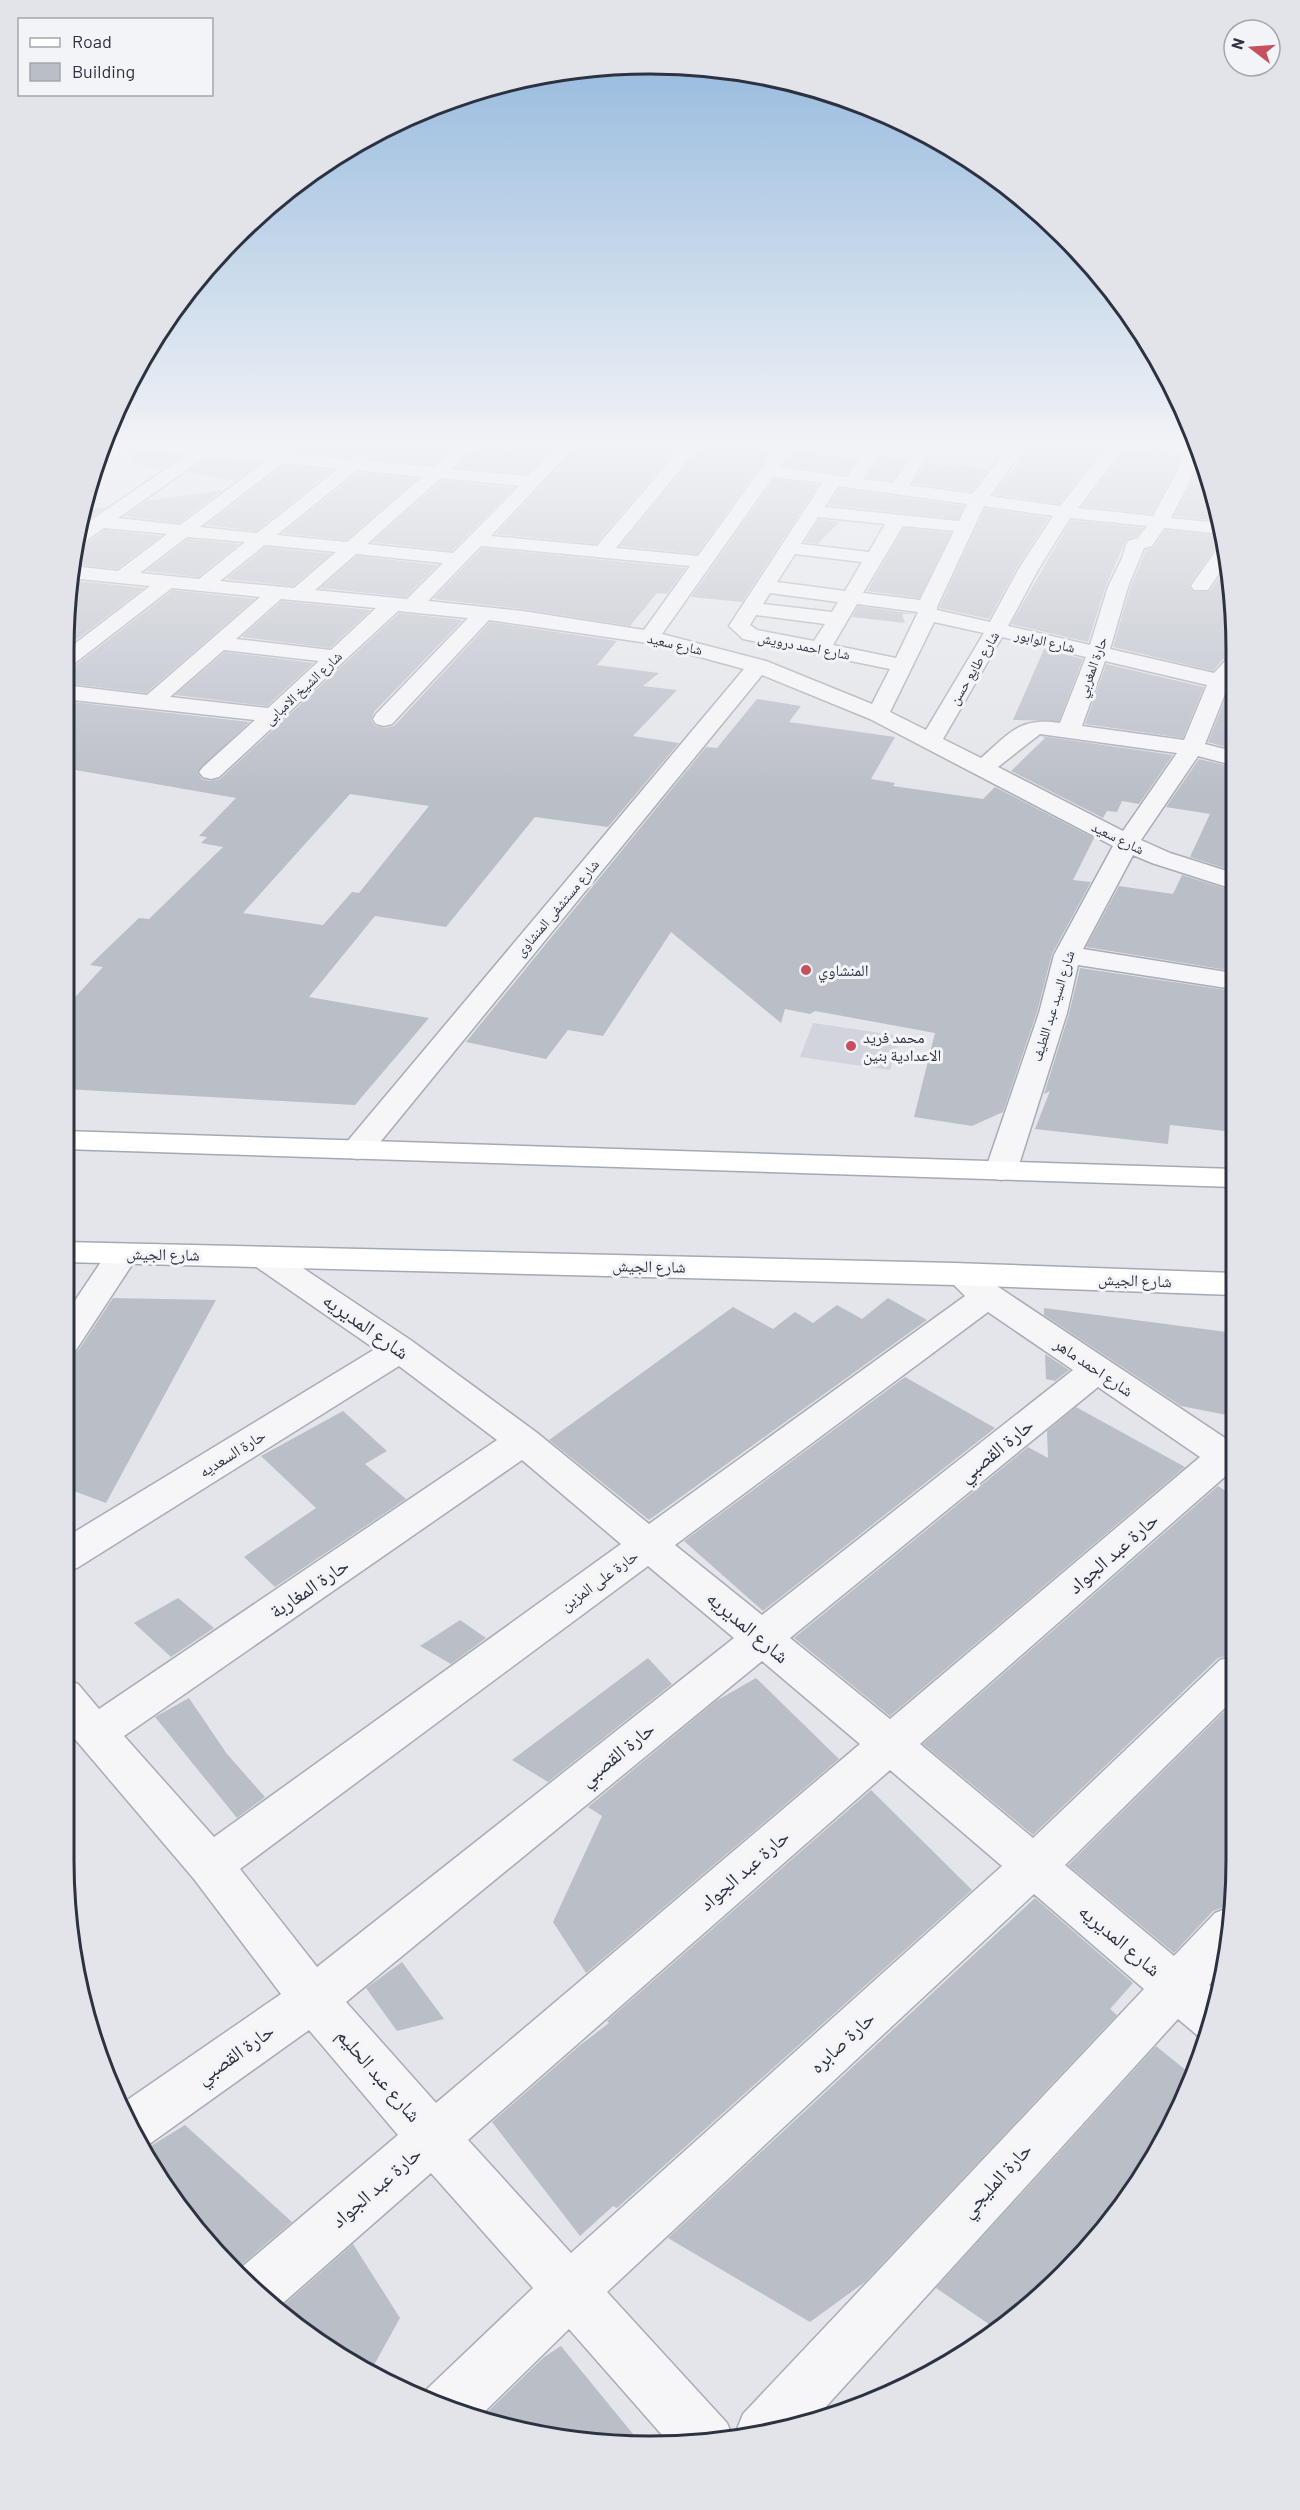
<svg xmlns="http://www.w3.org/2000/svg" width="1300" height="2510" viewBox="0 0 1300 2510" font-family="Barlow,'Noto Naskh Arabic',sans-serif">
  <style>
    .built { fill: #d1d4dc }
    .building { fill: #babec7; fill-rule: evenodd }
    .lines { fill: none; stroke-linecap: round; stroke-linejoin: round }
    .minor-casing { stroke: #a8acb4; stroke-width: 3 }
    .major-casing { stroke: #a3a9b5; stroke-width: 3 }
    .minor { fill: #f6f6f9; fill-rule: evenodd }
    .major { fill: #fff; fill-rule: evenodd }
    .poi-dot { fill: #c6515c; stroke: #f3f4f8; stroke-width: 2 }
    .labels { text-anchor: middle; stroke-width: 6; stroke-linejoin: round; paint-order: stroke }
    .far-street-label { font-size: 14px; fill: #2c3241; stroke: #f3f4f8 }
    .poi-label { font-size: 16px; fill: #2c3241; stroke: #f3f4f8; text-anchor: start }
    .street-label { font-size: 16px; fill: #2c3241; stroke: #f3f4f8 }
    .near-street-label { font-size: 20px; fill: #2c3241; stroke: #f3f4f8 }
    .rim { fill: none; stroke: #2c3241; stroke-width: 3 }
  </style>
  <rect width="100%" height="100%" fill="#e3e5ea"/>
  <!-- built -->
  <path class="built" d="M813,1023l88,13 -11,34 -90,-13z"/>
  <!-- building -->
  <path class="building" d="M220,444h67l-11,6z
    M292,444h164l-24,21 -59,-6 -3,-6 -8,-2 -12,6 -51,-5 -2,-6z
    M480,444h76l-29,30 -70,-7z
    M579,444h102l-85,100 -100,-10z
    M703,444h68l-5,5 6,1 -75,104 -77,-8z
    M1029,445l28,4 2,-4 44,3 -44,56 -65,-10 16,-22 2,1z
    M1125,449l58,7 -31,58 -70,-8z
    M134,451l48,5 -19,12 -30,-5z
    M793,452l63,6 -10,17 -62,-10z
    M881,455l25,4 -14,22 -25,-4z
    M208,458l50,6 -23,17 -47,-9z
    M1202,461l4,17 12,43 -44,-5z
    M927,462l23,4 2,-2 36,5 -16,23 -59,-9z
    M284,465l48,6 -76,60 -50,-6z
    M358,472l59,7 -71,61 -63,-7z
    M774,479l44,6 -76,117 -51,-5z
    M442,480l72,8 -62,63 -80,-9z
    M839,488l13,2 112,16 -6,13 -129,-14z
    M222,490l-43,33 -55,-7 22,-15z
    M106,507l-28,19 3,-15z
    M985,508l64,10 -33,51 -27,50 -50,-11z
    M819,519l20,3 -21,22 -13,-2z
    M1071,520l72,8 -6,8 -10,3 -3,5 -18,42 -18,56 -77,-18z
    M904,528l47,5 -32,65 -52,-7z
    M105,530l56,6 -44,33 -45,-5 3,-17 9,-2z
    M1165,530l57,6 2,7 -7,2 -28,41 5,6 16,-1 19,-29 3,11v84l-9,2 -10,12 -100,-24 17,-59 16,-38 8,-3z
    M188,539l51,5 -41,33 -52,-6z
    M266,547l65,7 -38,32 -67,-7z
    M482,548l204,20 -19,26 -10,-1 -27,33 -107,-17 -90,-10z
    M357,556l81,9 -32,32 -86,-9z
    M69,581v-1l75,8 -80,61v-37z
    M173,590l82,9 -109,94 -82,-10v-13l8,-2z
    M282,601l89,9 -41,38 -89,-11z
    M858,606l57,8h-13l3,9 -53,-6z
    M399,613l64,7 -89,92 -3,8 4,6 10,2 9,-2 96,-104 127,19 -20,24 62,8 -16,13 34,4 -44,46 46,7 -71,84 -73,-10 -89,110 -71,-11 -66,81 120,21 -74,87 -291,-16v-80l39,-42 -13,-2 49,-47 10,1 74,-72 -22,-4 6,-6 -8,-1 37,-38 -172,-30v-67l186,21 -53,50 5,7 8,2 10,-2zM350,794l79,12 -70,87 -7,-1 -29,33 -80,-12z
    M1044,649l39,10 -24,62 -46,-1z
    M225,652l89,11 -47,43 -92,-11z
    M1106,664l98,23 -21,51 -98,-14z
    M1228,692h4v57l-24,-7z
    M757,699l44,7 -12,16 106,15 -24,42 24,4 -2,3 90,13 12,-12 99,51 -21,42 18,2 -39,72 -15,58 -34,100 -31,14 -58,-9 21,-84 -120,-22 -5,3 -25,-5 -4,14 -110,-91 -68,104 -35,-6 -22,29 -80,-17 240,-295 11,1z
    M1041,736l132,19 -34,49 -17,-3 -5,11 -10,-1 -4,7 -92,-47 34,-33z
    M1199,759l33,8 1,104 -43,-14 20,-43 -44,-7z
    M1182,875l51,16v80l-147,-24 33,-61 54,8z
    M1080,968l153,23 1,141 -64,-7 -2,19 -133,-15 15,-38 -6,3 25,-80z
    M113,1298l103,2 -110,203 -43,-16v-121l8,-12 7,-3z
    M888,1298l39,22 -278,200 -100,-80 184,-133 40,22 22,-17 18,11 24,-18 25,14z
    M1044,1308l190,25v57l-2,26 -51,-10 -137,-91z
    M1045,1354l24,16 -14,11 -9,-2z
    M905,1377l90,51 -232,183 -79,-70z
    M1076,1407l109,60 -295,249 -96,-78 234,-191 20,11 -1,-27z
    M343,1411l44,40 -22,13 41,35 -131,88 -31,-30 72,-49 -55,-52z
    M1218,1486l17,11v157l-17,4 -185,177 -110,-91z
    M178,1598l36,30 -43,29 -37,-34z
    M460,1620l26,18 -35,26 -31,-18z
    M648,1658l24,26 -124,98 -36,-22z
    M756,1678l83,81 -253,214 -33,-51 49,-106 -14,-9 128,-106z
    M189,1698l38,56 38,43 -28,21 -82,-101z
    M1235,1701l-1,206 -4,-2 -17,6 -39,42 -106,-88z
    M871,1790l101,100 -355,318 -4,-2 -33,30 -88,-114 87,-76 30,-23 -2,-2z
    M1035,1898l98,85 -23,26 7,6 -252,267 -55,40 -142,-84z
    M402,1962l42,57 -47,12 -31,-43z
    M1156,2046l37,30 -16,43 -39,67 -73,89 -66,56 -63,-43z
    M185,2125l107,97 -58,49 -49,-53 -44,-66z
    M353,2244l47,74 -31,56 -13,-6 -79,-57z
    M561,2346l81,99 -30,1 -77,-10 -55,-17 64,-62z"/>
  <g class="lines">
    <defs>
      <path id="minor" d="M111,444h107l1,3 57,5 13,-6 6,1 2,4 -2,3 55,5 12,-6 6,1 3,4 -3,3 65,6 27,-23h18l-26,25 76,7 31,-32h18l-86,92 106,10 87,-102h17l-85,104 82,8 81,-112h17l-16,23 67,10 21,-33h17l-22,35 30,4 26,-39h17l-27,41 64,9 37,-50h17l-37,52 70,10 49,-62h17l-48,64 75,8 34,-63 -34,-5 -2,-4h46l4,14 -30,60 48,5 3,11 -58,-6 -12,18 -8,2 -16,39 -18,62 104,24 11,-12 7,-2v31l-5,-1 -22,55 27,7v14l-34,-9 -57,84 29,13 63,20v16l-81,-26 -19,-8 -50,94 150,24v16l-155,-24 -11,48 -50,158 -5,7 -11,2 -11,-2 -5,-7 54,-158 15,-58 59,-109 -243,-127 -108,-44 -394,482 -11,2 -11,-2 -4,-7 4,-7 398,-474 -96,-26 -159,-23 -97,104 -8,2 -8,-2 -3,-5 3,-5 92,-96 -70,-7 -179,166 -8,2 -8,-2 -4,-5 4,-5 52,-47 -191,-21v-14l83,10 113,-98 -88,-9 -101,78 -7,2v-16l86,-66 -80,-8 2,-12 46,5 49,-37 -63,-6 -21,15 -7,2 2,-16 110,-75 -60,-6 -25,16 -7,1 5,-15zM207,456l57,6 -84,63 -62,-7zM283,463l55,6 -81,64 -57,-6zM357,470l65,7 -75,65 -70,-7zM773,477l49,6 -93,143 14,13 147,30 -18,35 -106,-43 -104,-27zM441,478l78,8 -66,67 -86,-9zM838,486l14,2 115,16 -8,17 -134,-14zM984,506l69,10 -35,54 -28,52 -53,-12v-3zM818,517l67,7 -16,28 -68,-8zM1070,518l77,8 -9,12 -10,3 -2,4 -4,13 -14,29 -18,58 -82,-19 30,-56zM903,526l51,5 -34,69 -57,-7zM187,537l58,5 -46,37 -59,-6zM265,545l71,7 -42,36 -74,-7zM481,546l209,20 -46,64 -121,-19 -95,-10zM356,554l87,9 -36,36 -92,-9zM795,554l67,8 -17,29 -68,-9zM770,593l68,9 -6,10 -69,-8zM281,599l95,9 -45,42 -95,-11zM857,604l61,8 -22,46 -63,-13zM756,615l69,9 -11,17 -57,-11 -7,-5zM934,622l50,11 -58,97 -36,-18zM1002,637l84,20 -26,66c-41,-6 -50,10 -79,35l-38,-19zM224,650l95,11 -51,47 -98,-11zM1105,661l102,24 -23,55 -102,-14zM1040,734l137,19 -54,78 -125,-64z
        M1224,545l4,15 -20,30h-14l-3,-4 28,-40z
        M123,1244l12,3 4,7 -63,96 -12,3v-36l47,-70z
        M264,1247l12,3 136,91 124,91 113,92 316,-228 -11,-11 5,-8c18,-4 26,3 41,11l225,150 9,-3 1,40 -7,-1 -308,270 113,94 187,-178 15,-4v42l-170,167 109,91 41,-43 16,-6 3,2 -10,59 -15,17 11,9 -3,18 -10,27 -10,-4 -19,-16 -366,403 -75,18 -2,-6 8,-20 401,-425 -110,-95 -427,398 120,131 7,17 -64,4 -101,-115 -91,89 -56,-17 5,-12 106,-101 -102,-115 -156,137 -12,-9 -27,-29 162,-137 -89,-105 -161,115 -9,4 -19,-44 161,-111 -87,-115 -131,-154v-46l15,5 21,25 398,-269 -98,-74 -322,202 -14,4v-33l312,-190 -123,-85 -5,-7 5,-7zM988,1312l85,58 -311,245 -87,-70zM1098,1387l102,70 -310,262 -100,-81zM522,1460l99,84 -407,293 -90,-101zM648,1566l86,72 -417,329 -77,-98zM762,1661l98,83 -424,359 -90,-101zM890,1770l112,96 -431,387 -103,-113z"/>
      <path id="major" d="M64,1131l1170,38v18l-1170,-38z
        M64,1242l890,21 280,10v22l-280,-10 -890,-23z"/>
    </defs>
    <!-- minor casing -->
    <use href="#minor" class="minor-casing"/>
    <!-- major casing -->
    <use href="#major" class="major-casing"/>
    <!-- minor -->
    <use href="#minor" class="minor"/>
    <!-- major -->
    <use href="#major" class="major"/>
  </g>
  <!-- sky -->
  <linearGradient id="sky" x2="0" y2="1"><stop stop-color="#8bb3db"/><stop offset="0.56" stop-color="#f2f3f6"/><stop offset="1" stop-color="#f2f3f6" stop-opacity="0"/></linearGradient>
  <rect width="1300" height="796" fill="url(#sky)"/>
  <!-- markers -->
  <g class="poi-dot">
    <circle cx="806" cy="970" r="6"/>
    <circle cx="851" cy="1046" r="6"/>
  </g>
  <g class="labels">
    <!-- far-street labels -->
    <g class="far-street-label">
      <text transform="translate(1045 641) rotate(13)" y="5">شارع الوابور</text>
      <text transform="translate(675 644) rotate(13)" y="5">شارع سعيد</text>
      <text transform="translate(804 646) rotate(11)" y="5">شارع احمد درويش</text>
      <text transform="translate(1092 667) rotate(-70)" y="5">حارة المغربي</text>
      <text transform="translate(974 668) rotate(-59)" y="5">شارع طايع حسن</text>
      <text transform="translate(303 688) rotate(-43)" y="5">شارع الشيخ الامبابى</text>
      <text transform="translate(1118 838) rotate(26)" y="5">شارع سعيد</text>
      <text transform="translate(557 908) rotate(-50)" y="5">شارع مستشفى المنشاوى</text>
      <text transform="translate(1053 1006) rotate(-73)" y="5">شارع السيد عبد اللطيف</text>
    </g>
    <!-- poi labels -->
    <g class="poi-label">
      <text x="818" y="976">المنشاوي</text>
      <text x="863" y="1043">محمد فريد<tspan x="863" dy="18">الاعدادية بنين</tspan></text>
    </g>
    <!-- street labels -->
    <g class="street-label">
      <text transform="translate(163 1254) rotate(1)" y="6">شارع الجيش</text>
      <text transform="translate(649 1266) rotate(1)" y="6">شارع الجيش</text>
      <text transform="translate(1135 1280) rotate(2)" y="6">شارع الجيش</text>
      <text transform="translate(1094 1367) rotate(34)" y="6">شارع احمد ماهر</text>
      <text transform="translate(232 1453) rotate(-32)" y="6">حارة السعديه</text>
      <text transform="translate(599 1580) rotate(-36)" y="6">حارة على المزين</text>
    </g>
    <!-- near-street labels -->
    <g class="near-street-label">
      <text transform="translate(366 1326) rotate(35)" y="7">شارع المديريه</text>
      <text transform="translate(996 1450) rotate(-39)" y="7">حارة القصبي</text>
      <text transform="translate(1113 1553) rotate(-41)" y="7">حارة عبد الجواد</text>
      <text transform="translate(309 1588) rotate(-34)" y="7">حارة المغاربة</text>
      <text transform="translate(748 1627) rotate(40)" y="7">شارع المديريه</text>
      <text transform="translate(617 1754) rotate(-39)" y="7">حارة القصبي</text>
      <text transform="translate(744 1870) rotate(-41)" y="7">حارة عبد الجواد</text>
      <text transform="translate(1120 1940) rotate(40)" y="7">شارع المديريه</text>
      <text transform="translate(842 2042) rotate(-43)" y="7">حارة صابره</text>
      <text transform="translate(235 2054) rotate(-35)" y="7">حارة القصبي</text>
      <text transform="translate(379 2075) rotate(49)" y="7">شارع عبد الحليم</text>
      <text transform="translate(996 2180) rotate(-47)" y="7">حارة المليجي</text>
      <text transform="translate(376 2187) rotate(-41)" y="7">حارة عبد الجواد</text>
    </g>
  </g>
  <!-- crop -->
  <path d="M0 0H1300V2510H0ZM650 74H650A576 576 0 0 1 1226 650V1860A576 576 0 0 1 650 2436H650A576 576 0 0 1 74 1860V650A576 576 0 0 1 650 74Z" fill="#e3e4e9" fill-rule="evenodd"/>
  <path class="rim" d="M650 74H650A576 576 0 0 1 1226 650V1860A576 576 0 0 1 650 2436H650A576 576 0 0 1 74 1860V650A576 576 0 0 1 650 74Z"/>
  <!-- legend -->
  <rect x="18" y="18" width="195" height="78" fill="#f3f4f8" stroke="#a3a6af" stroke-width="1.5"/>
  <rect x="30" y="38" width="30" height="9" fill="#ffffff" stroke="#a3a6af" stroke-width="1.5"/>
  <text x="72" y="48" font-size="18" fill="#2c3241">Road</text>
  <rect x="30" y="63" width="30" height="18" fill="#babec7" stroke="#a3a6af" stroke-width="1.5"/>
  <text x="72" y="78" font-size="18" fill="#2c3241">Building</text>
  <!-- north arrow -->
  <g transform="translate(1252 48) rotate(287)"><circle r="28" fill="#f3f4f8" stroke="#a3a6af" stroke-width="1.5"/>
  <path d="M0-4.5L10 22L0 15L-10 22Z" fill="#c6515c"/>
  <text y="-9" font-size="16" font-weight="bold" text-anchor="middle" fill="#2c3241">N</text>
  </g>
</svg>
